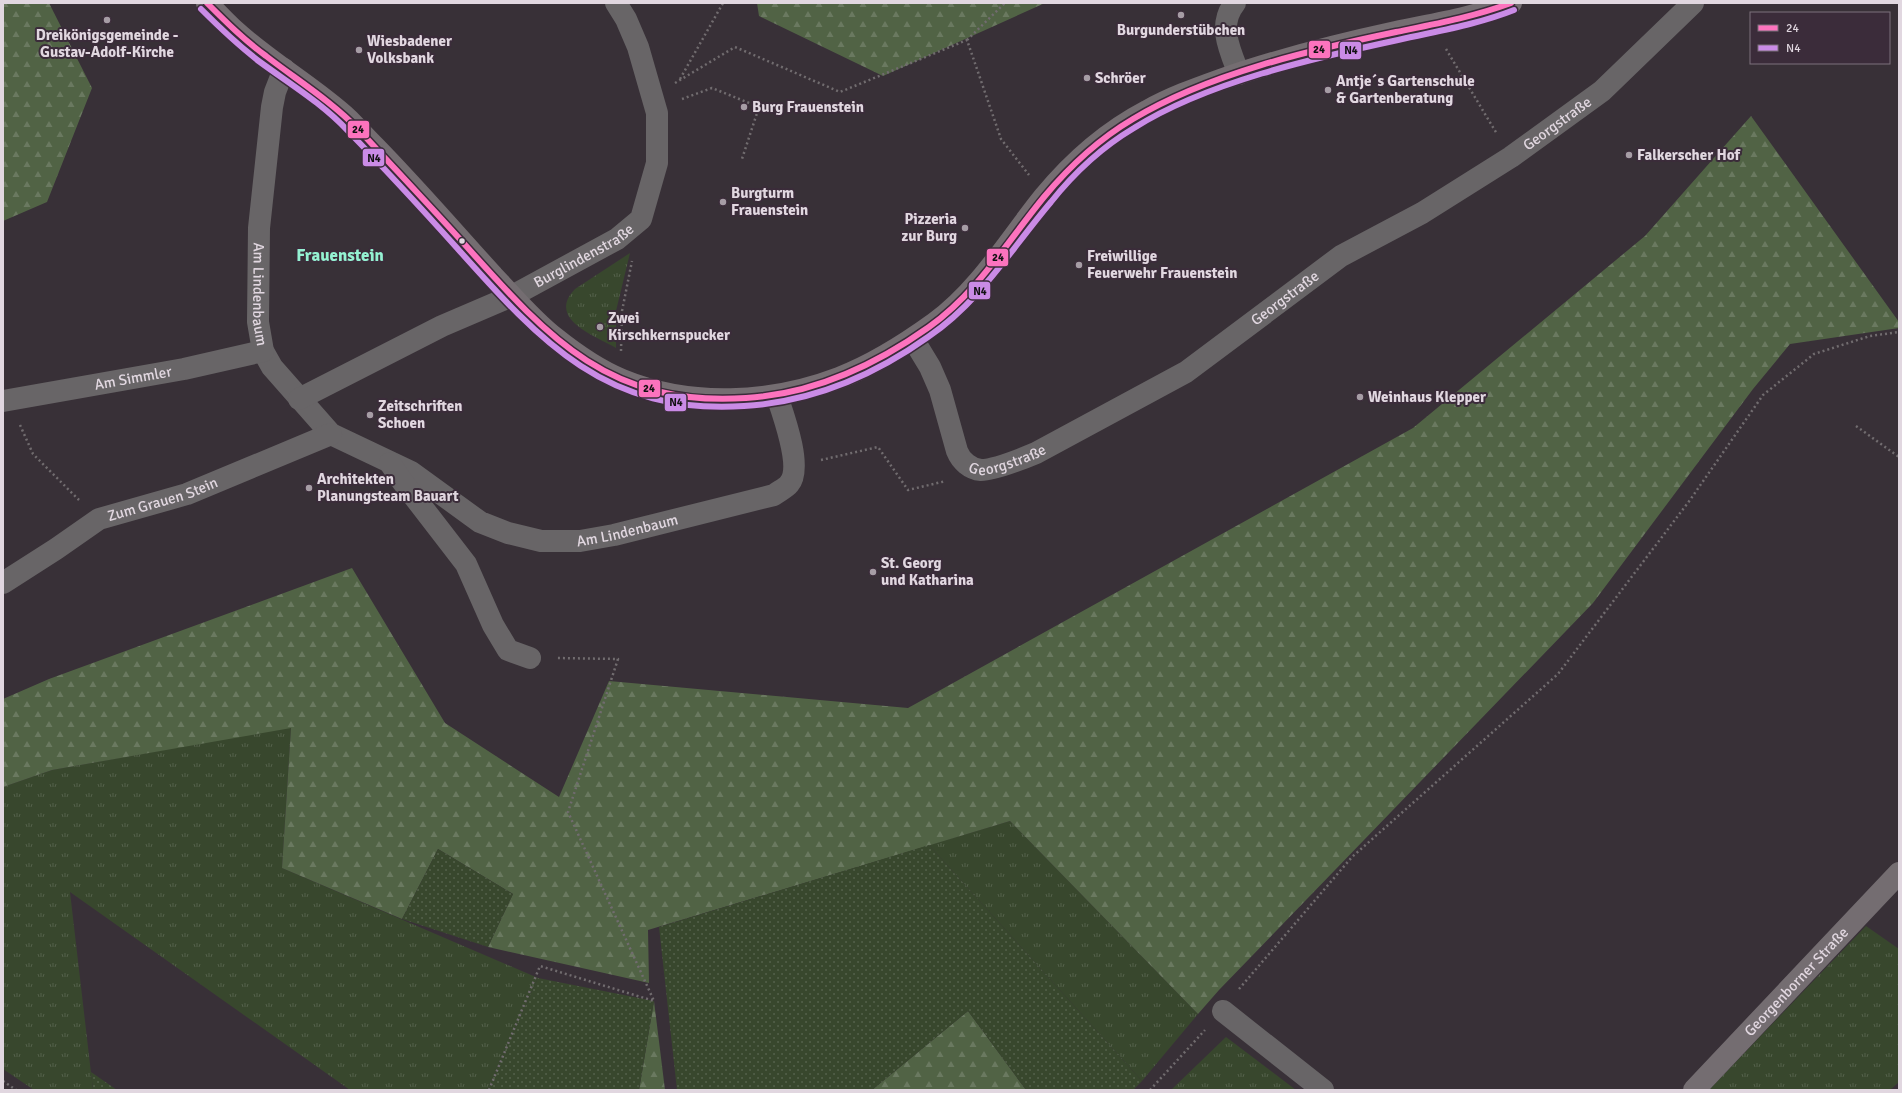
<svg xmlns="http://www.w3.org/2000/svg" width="1902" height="1093" viewBox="0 0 1902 1093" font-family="Signika,sans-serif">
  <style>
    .grass { fill: url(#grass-tufts) }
    .forest { fill: url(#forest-firs) }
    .park { fill: url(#park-dots) }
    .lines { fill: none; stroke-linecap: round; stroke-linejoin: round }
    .path { stroke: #716c6f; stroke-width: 2.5; stroke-dasharray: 2 3; stroke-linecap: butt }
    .minor { stroke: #686567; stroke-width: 22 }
    .major { stroke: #746d71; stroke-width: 22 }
    .bus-1-casing { stroke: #3b2c3a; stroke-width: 9 }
    .bus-2-casing { stroke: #3b2c3a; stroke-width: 9 }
    .bus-1 { stroke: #fc73be; stroke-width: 6 }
    .bus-2 { stroke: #ca8be6; stroke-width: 6 }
    .poi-dot { fill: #a69da5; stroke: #3b2c3a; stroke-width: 1.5 }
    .bus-dot { fill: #e1d7e0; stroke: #3b2c3a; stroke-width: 1.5 }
    .labels { text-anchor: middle; stroke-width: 4; stroke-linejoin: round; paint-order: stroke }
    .poi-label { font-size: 15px; font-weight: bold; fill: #e1d7e0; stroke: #3b2c3a; text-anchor: start }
    .street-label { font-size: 15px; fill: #e1d7e0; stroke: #3b2c3a }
    .quarter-label { font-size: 17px; font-weight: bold; fill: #94f1d2; stroke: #3b2c3a }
    .line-badge { stroke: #3b2c3a; stroke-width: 1.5 }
    .pale-badge-label { font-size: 11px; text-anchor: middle; font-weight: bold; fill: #111 }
  </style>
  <defs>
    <pattern id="grass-tufts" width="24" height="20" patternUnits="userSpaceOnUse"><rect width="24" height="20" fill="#38472d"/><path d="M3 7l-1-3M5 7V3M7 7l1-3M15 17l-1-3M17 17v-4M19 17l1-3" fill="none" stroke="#54614b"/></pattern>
    <pattern id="forest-firs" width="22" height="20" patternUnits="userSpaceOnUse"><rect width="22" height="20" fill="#516345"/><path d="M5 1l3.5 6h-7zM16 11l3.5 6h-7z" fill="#6a7960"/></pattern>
    <pattern id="park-dots" width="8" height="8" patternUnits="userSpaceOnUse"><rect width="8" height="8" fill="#38472d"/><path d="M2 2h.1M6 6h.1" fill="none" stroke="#54614b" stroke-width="1.8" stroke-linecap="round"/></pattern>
  </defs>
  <rect width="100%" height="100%" fill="#383037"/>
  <!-- grass -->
  <path class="grass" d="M630,253l-14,58v37c-21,-12 -70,-29 -41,-59z
    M291,727l-9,141 256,110 -51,112h-137l-280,-198 23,198h-59l-31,-21v-282l49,-17z
    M1010,821l188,193 -56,67 -213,-236z
    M1866,926l33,23v133l-9,8h-181z
    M1226,1037l70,53h-125z"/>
  <!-- forest -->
  <path class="forest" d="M3,3h46l43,85 -45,114 -44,19z
    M757,3h288l-162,73 -124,-60z
    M1751,116l148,206v6l-109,16 -37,45 -160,214 -374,387 -21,24 -188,-193 -362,109 1,53 -161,-36 25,-53 -75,-45 -36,70 -120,-51 9,-140 -239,42 -49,17v-88l46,-20 303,-111 93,155 114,74 50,-116 299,27 505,-280 232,-192z
    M654,1001l11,89h-26z
    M968,1011l58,79h-154z"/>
  <!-- park -->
  <path class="park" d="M929,845l213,236 -9,9h-107l-58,-79 -96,79h-195l-18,-163z
    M438,849l75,45 -25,53 -86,-28z
    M538,978l116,23 -15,89h-152z
    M91,1072l26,18h-24z"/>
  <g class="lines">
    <!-- path -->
    <path class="path" d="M967,40l38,-37
      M1446,49l51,85
      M680,79l43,-76
      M675,83l60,-36 105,45 127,-52 34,99 28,36
      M682,99l30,-11 47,19 -17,52
      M621,351l1,-40 10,-50
      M20,425l13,29 46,46
      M1856,426l43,31
      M821,460l57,-13 30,43 38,-9
      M1239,989l113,-132 206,-183 132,-174 73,-105 51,-41 56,-18 29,-4
      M3,1081l13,9
      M489,1090l51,-124 114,35 -86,-189 50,-153 -62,-1
      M1150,1090l55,-60"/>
    <!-- minor -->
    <g class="minor">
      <path d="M1235,3c-18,22 -5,48 4,71"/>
      <path id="s1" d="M284,69l-9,23 -3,15 -13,121 -1,94 5,29 9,16 59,67 80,38 69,50 28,11 33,8h39l34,-6 160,-40c5,-4 12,-7 15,-11 14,-16 -6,-70 -12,-88"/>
      <path id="s2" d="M913,339l17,28 10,23 17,61c4,10 13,18 24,19 13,0 43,-12 55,-17l150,-81 155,-116 81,-43 89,-56 91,-66 91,-88"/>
      <path id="s3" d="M299,399l143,-73 70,-30 105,-57 24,-20 16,-56v-50l-19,-66 -12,-28 -10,-16"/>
      <path id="s4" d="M3,401l181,-32 79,-18"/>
      <path d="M390,463l12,18 64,83 27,61 15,25 22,8"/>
      <path id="s5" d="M3,583l53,-34 43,-30 88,-25 144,-60"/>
      <path d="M1223,1011l100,79"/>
    </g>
    <!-- major -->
    <g class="major">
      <path d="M207,3c9,9 18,19 28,28 35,32 78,56 113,88 9,9 18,19 27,28 41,42 79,86 118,129 20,21 39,44 62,62 20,16 43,32 67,42 68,28 149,24 217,-2 34,-13 67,-34 96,-55 45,-33 75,-84 109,-126 28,-34 63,-65 103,-86 23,-13 48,-22 73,-31 57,-20 116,-35 176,-48 38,-8 78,-14 115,-29"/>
      <path id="s6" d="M1694,1090l205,-217"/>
    </g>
    <defs>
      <path id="bus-1" d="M207,3c19,19 37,37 59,53 31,24 65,45 93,74 36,39 72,77 108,117 83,93 144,160 279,151 68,-4 128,-32 183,-71 48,-34 78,-85 115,-130 25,-30 55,-58 89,-78 75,-45 177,-69 263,-87 39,-8 77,-15 115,-29"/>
      <path id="bus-2" d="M201,9c19,19 38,37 59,53 30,22 63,42 88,69 37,38 73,77 109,117 84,94 149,167 287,158 68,-4 129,-30 184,-69 52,-35 83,-88 123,-135 23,-29 51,-55 83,-74 73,-46 180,-70 264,-88 39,-9 78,-15 116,-30"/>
    </defs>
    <!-- bus-1 casing -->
    <use href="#bus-1" class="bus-1-casing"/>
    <!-- bus-2 casing -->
    <use href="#bus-2" class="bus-2-casing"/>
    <!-- bus-1 -->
    <use href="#bus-1" class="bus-1"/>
    <!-- bus-2 -->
    <use href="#bus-2" class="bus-2"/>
  </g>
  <!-- markers -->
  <g class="poi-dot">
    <circle cx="1181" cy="15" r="4"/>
    <circle cx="107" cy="20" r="4"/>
    <circle cx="359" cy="50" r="4"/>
    <circle cx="1087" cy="78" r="4"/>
    <circle cx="1328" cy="90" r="4"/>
    <circle cx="744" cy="107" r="4"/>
    <circle cx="1629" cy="155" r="4"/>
    <circle cx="723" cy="202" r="4"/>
    <circle cx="965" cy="228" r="4"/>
    <circle cx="1079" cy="265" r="4"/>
    <circle cx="600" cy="327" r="4"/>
    <circle cx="1360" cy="397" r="4"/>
    <circle cx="370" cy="415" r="4"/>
    <circle cx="309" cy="488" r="4"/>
    <circle cx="873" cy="572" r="4"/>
  </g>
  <circle class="bus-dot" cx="462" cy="241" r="3.5"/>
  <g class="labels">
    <!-- poi labels -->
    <g class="poi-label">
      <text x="1181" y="35" text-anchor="middle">Burgunderstübchen</text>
      <text x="107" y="40" text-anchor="middle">Dreikönigsgemeinde -<tspan x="107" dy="17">Gustav-Adolf-Kirche</tspan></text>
      <text x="367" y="46">Wiesbadener<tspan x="367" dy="17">Volksbank</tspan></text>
      <text x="1095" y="83">Schröer</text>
      <text x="1336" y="86">Antje´s Gartenschule<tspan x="1336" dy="17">&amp; Gartenberatung</tspan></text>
      <text x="752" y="112">Burg Frauenstein</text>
      <text x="1637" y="160">Falkerscher Hof</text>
      <text x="731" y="198">Burgturm<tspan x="731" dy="17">Frauenstein</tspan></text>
      <text x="957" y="224" text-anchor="end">Pizzeria<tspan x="957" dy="17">zur Burg</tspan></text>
      <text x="1087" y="261">Freiwillige<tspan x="1087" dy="17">Feuerwehr Frauenstein</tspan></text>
      <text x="608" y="323">Zwei<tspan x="608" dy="17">Kirschkernspucker</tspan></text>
      <text x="1368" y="402">Weinhaus Klepper</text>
      <text x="378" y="411">Zeitschriften<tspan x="378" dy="17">Schoen</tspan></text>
      <text x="317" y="484">Architekten<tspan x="317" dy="17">Planungsteam Bauart</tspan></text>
      <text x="881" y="568">St. Georg<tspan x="881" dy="17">und Katharina</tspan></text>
    </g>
    <!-- street labels -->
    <g class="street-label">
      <text dy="5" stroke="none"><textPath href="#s2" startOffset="829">Georgstraße</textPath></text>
      <text dy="5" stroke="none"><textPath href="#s3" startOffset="319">Burglindenstraße</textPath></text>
      <text dy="5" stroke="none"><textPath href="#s1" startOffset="228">Am Lindenbaum</textPath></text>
      <text dy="5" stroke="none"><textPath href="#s2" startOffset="505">Georgstraße</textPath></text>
      <text dy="5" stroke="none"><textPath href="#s4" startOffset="132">Am Simmler</textPath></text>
      <text dy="5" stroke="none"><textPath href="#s2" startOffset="181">Georgstraße</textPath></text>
      <text dy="5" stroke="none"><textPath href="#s5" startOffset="182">Zum Grauen Stein</textPath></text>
      <text dy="5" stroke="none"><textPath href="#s1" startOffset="718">Am Lindenbaum</textPath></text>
      <text dy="5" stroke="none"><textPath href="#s6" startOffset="149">Georgenborner Straße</textPath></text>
    </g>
    <!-- quarter labels -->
    <g class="quarter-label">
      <text x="340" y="261">Frauenstein</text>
    </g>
  </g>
  <g class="line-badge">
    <rect x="1308" y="40" width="23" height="19" rx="4" fill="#fc73be"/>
    <rect x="1339" y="41" width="23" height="19" rx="4" fill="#ca8be6"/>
    <rect x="347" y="120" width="23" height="19" rx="4" fill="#fc73be"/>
    <rect x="362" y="148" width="23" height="19" rx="4" fill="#ca8be6"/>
    <rect x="986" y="248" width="23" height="19" rx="4" fill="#fc73be"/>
    <rect x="968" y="281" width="23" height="19" rx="4" fill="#ca8be6"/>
    <rect x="638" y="379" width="23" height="19" rx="4" fill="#fc73be"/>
    <rect x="664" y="393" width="23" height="19" rx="4" fill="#ca8be6"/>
  </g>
  <g class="pale-badge-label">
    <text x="1319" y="53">24</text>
    <text x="1351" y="54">N4</text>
    <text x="358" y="133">24</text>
    <text x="374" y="162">N4</text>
    <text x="998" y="261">24</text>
    <text x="980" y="295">N4</text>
    <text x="649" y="392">24</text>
    <text x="676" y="406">N4</text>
  </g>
  <!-- border -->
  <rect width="1902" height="1093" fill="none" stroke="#e1d7e0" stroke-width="8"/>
  <!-- legend -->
  <rect x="1750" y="12" width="140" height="52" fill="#3b2c3a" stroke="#7d707c"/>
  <rect x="1758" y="25" width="20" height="6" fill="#fc73be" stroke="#7d707c"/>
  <text x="1786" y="32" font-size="12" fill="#e1d7e0">24</text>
  <rect x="1758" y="45" width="20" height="6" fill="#ca8be6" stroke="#7d707c"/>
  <text x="1786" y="52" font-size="12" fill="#e1d7e0">N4</text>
</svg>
